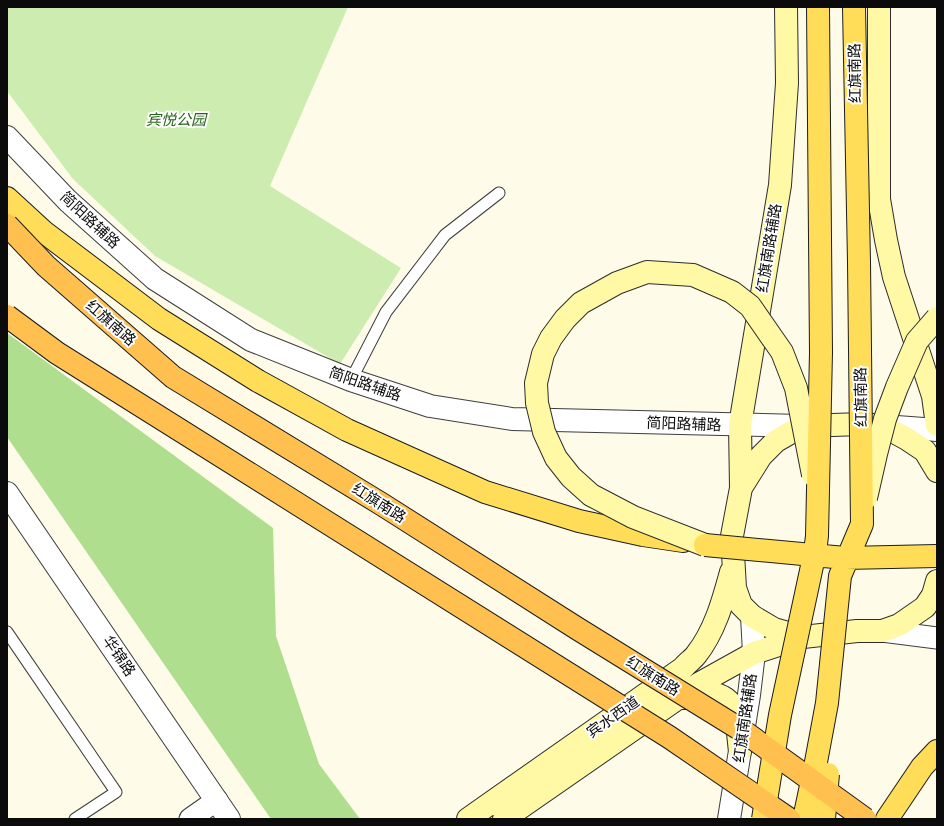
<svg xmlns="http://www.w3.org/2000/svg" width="944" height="826" viewBox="0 0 944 826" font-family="'Zilla Slab','Noto Sans SC',serif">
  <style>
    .green { fill: #cdecb0 }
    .forest { fill: #afde8e }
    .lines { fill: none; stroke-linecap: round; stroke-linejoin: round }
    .service-casing { stroke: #3e3e3e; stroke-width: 13 }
    .minor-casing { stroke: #3e3e3e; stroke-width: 23 }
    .tertiary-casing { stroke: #3e3e3e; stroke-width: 24 }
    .secondary-casing { stroke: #2d2d2d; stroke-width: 24 }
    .primary-casing { stroke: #1c1c1c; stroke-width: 24 }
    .service { stroke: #fff; stroke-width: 11 }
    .minor { stroke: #fff; stroke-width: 21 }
    .tertiary { stroke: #fff; stroke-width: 22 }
    .secondary { stroke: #fff8a4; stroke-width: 22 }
    .primary { stroke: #ffdd59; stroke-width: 22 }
    .secondary-bridge-casing { stroke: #2d2d2d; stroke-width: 24; stroke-linecap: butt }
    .primary-bridge-casing { stroke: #1c1c1c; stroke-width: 24; stroke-linecap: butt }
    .trunk-bridge-casing { stroke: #1c1c1c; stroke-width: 24; stroke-linecap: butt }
    .secondary-bridge { stroke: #fff8a4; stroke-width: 22 }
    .primary-bridge { stroke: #ffdd59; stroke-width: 22 }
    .trunk-bridge { stroke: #ffc050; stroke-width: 22 }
    .labels { text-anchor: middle; stroke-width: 4; stroke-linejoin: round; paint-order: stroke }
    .street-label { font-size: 15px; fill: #0b0b0b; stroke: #fff }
    .park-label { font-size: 15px; font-style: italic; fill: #256618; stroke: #fff }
  </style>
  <rect width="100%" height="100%" fill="#fffbe9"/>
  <!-- green -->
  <path class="green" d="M7,7h341l-78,179 131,82 -61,96 -185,-108 -82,-77 -66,-88z"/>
  <!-- forest -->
  <path class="forest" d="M7,333l266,195 3,108 43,128 41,55h-89l-264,-382z"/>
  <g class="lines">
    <defs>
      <path id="service" d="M351,380l35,-68 59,-77 54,-42
        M7,632l109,160 -41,27"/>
      <path id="minor" d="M882,631l55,7
        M190,819l27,-19"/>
      <path id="tertiary" d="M7,137l61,64 87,78 96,61 100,40 79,26 82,13 290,7
        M883,426l54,4
        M7,493l222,326
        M729,819l20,-124 5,-42 -2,-37"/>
      <path id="secondary" d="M879,7v192l7,41 8,37 39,119 4,29
        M937,471l-12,-20 -18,-12 -24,-13 -21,-2 -60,2 -26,15 -15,15 -20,32 -9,48 3,52 6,17 11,11 22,13 29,8 54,-6h25l17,-6 26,-18 8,-12 4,-14
        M741,488l-1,-63 40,-240 7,-102 -1,-76
        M684,698c15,-6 24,-9 39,-1 4,2 8,6 10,11 5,13 5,29 7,43
        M468,819l215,-151c4,-5 10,-9 13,-13 19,-24 27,-54 35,-83
        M504,819l196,-136 54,-30 49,-16"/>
      <path id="primary" d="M7,198l37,34 115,87 99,62 89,49 138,62 94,29 64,14 40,6
        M887,819l35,-52 15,-16"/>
    </defs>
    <!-- service casing -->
    <use href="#service" class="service-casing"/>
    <!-- minor casing -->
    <use href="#minor" class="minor-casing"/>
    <!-- tertiary casing -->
    <use href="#tertiary" class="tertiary-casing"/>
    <!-- secondary casing -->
    <use href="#secondary" class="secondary-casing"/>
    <!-- primary casing -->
    <use href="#primary" class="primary-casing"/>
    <!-- service -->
    <use href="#service" class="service"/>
    <!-- minor -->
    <use href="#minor" class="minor"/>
    <!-- tertiary -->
    <use href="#tertiary" class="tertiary"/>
    <!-- secondary -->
    <use href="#secondary" class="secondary"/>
    <!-- primary -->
    <use href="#primary" class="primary"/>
    <defs>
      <path id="secondary-bridge" d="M866,498l10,-44 9,-35 12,-32 20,-46 20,-23
        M705,545l-72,-28 -42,-22 -20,-18 -15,-19 -12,-26 -7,-29 -1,-20 7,-29 8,-16 14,-19 16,-16 36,-20 30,-11 46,3 39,17 18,14 32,46 14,36 17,87"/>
      <path id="primary-bridge" d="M705,545l140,13 92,-2
        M763,819l17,-104 35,-163 2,-16 4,-184 -3,-345
        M804,819l12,-57 11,-59 13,-127 22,-52 -3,-262 -5,-255
        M824,819l4,-45"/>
      <path id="trunk-bridge" d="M7,225l39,41 127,111 210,128 195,124 165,102 122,88
        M7,316l50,37 612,384 120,82"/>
    </defs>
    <!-- secondary-bridge casing -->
    <use href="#secondary-bridge" class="secondary-bridge-casing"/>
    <!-- primary-bridge casing -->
    <use href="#primary-bridge" class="primary-bridge-casing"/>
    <!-- trunk-bridge casing -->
    <use href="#trunk-bridge" class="trunk-bridge-casing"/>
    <!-- secondary-bridge -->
    <use href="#secondary-bridge" class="secondary-bridge"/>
    <!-- primary-bridge -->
    <use href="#primary-bridge" class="primary-bridge"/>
    <!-- trunk-bridge -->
    <use href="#trunk-bridge" class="trunk-bridge"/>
  </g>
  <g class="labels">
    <!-- street labels -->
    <g class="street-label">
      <text transform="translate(855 73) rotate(-91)" y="5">红旗南路</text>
      <text transform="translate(90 220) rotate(43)" y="5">简阳路辅路</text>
      <text transform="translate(769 248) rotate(-81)" y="5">红旗南路辅路</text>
      <text transform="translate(111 323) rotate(41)" y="5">红旗南路</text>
      <text transform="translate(365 384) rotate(19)" y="5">简阳路辅路</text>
      <text transform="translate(861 397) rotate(-91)" y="5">红旗南路</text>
      <text transform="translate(684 424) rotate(2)" y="5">简阳路辅路</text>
      <text transform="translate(379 503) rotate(32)" y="5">红旗南路</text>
      <text transform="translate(119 656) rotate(56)" y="5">华锦路</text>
      <text transform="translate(653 676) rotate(32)" y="5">红旗南路</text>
      <text transform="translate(613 717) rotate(-35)" y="5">宾水西道</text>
      <text transform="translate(745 718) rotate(-82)" y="5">红旗南路辅路</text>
    </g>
    <!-- park labels -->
    <g class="park-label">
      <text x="176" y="125">宾悦公园</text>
    </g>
  </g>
  <!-- border -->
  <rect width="944" height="826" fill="none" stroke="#0b0b0b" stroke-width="16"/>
</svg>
